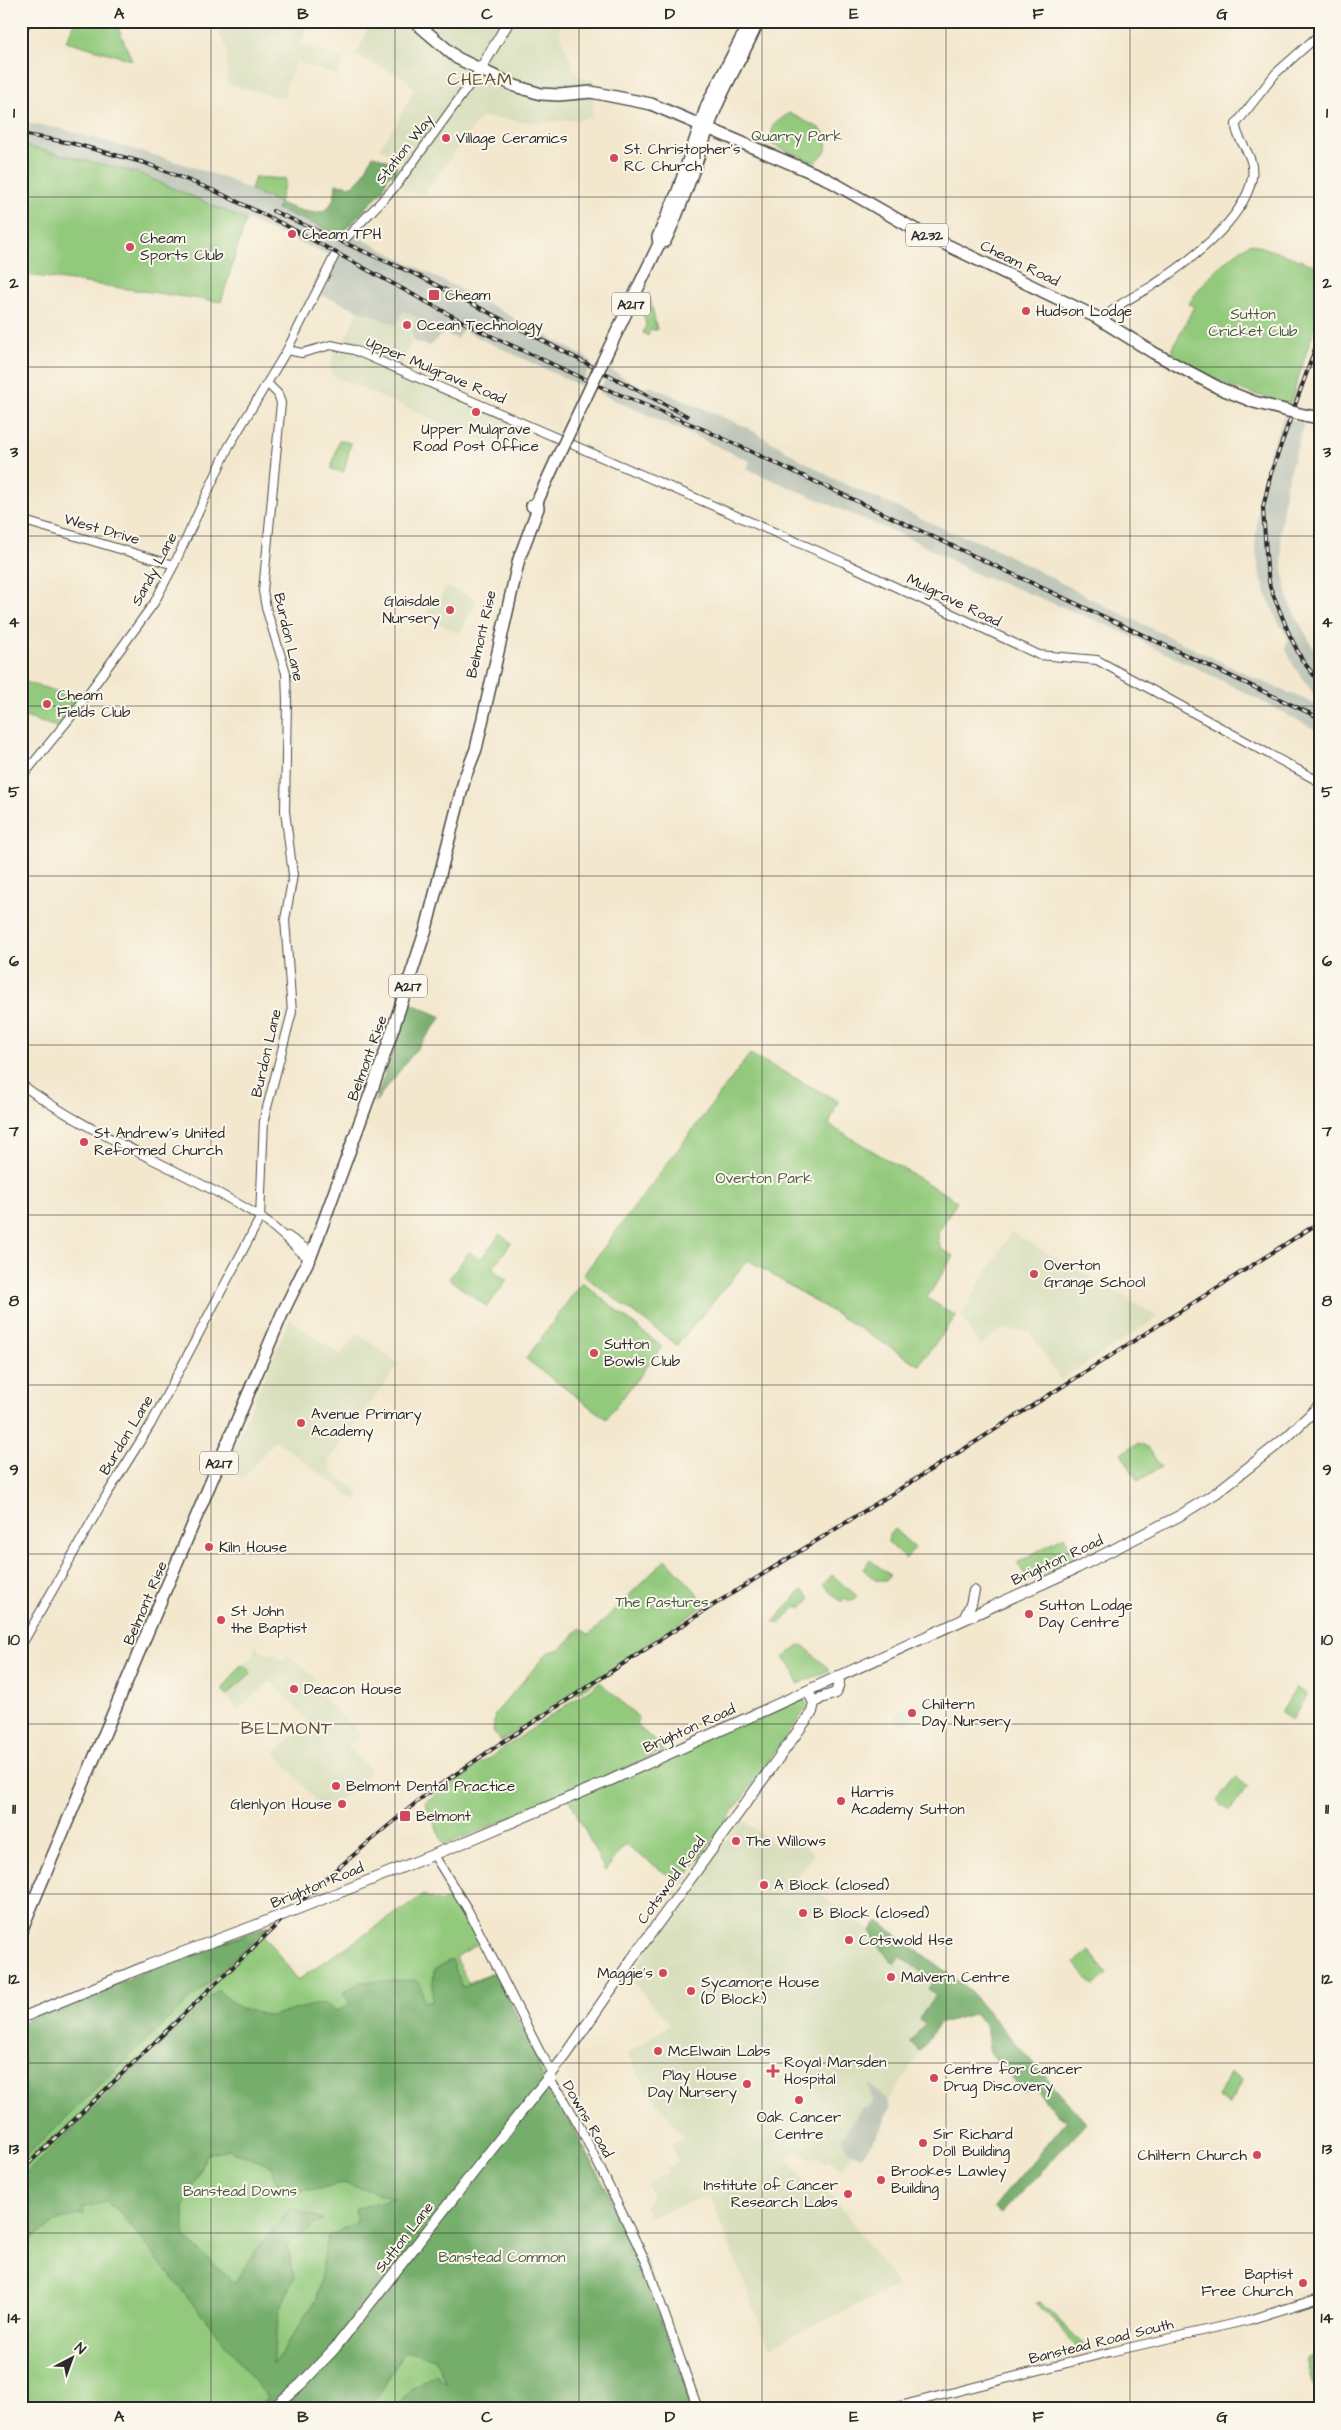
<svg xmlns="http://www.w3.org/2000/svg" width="1341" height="2430" viewBox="0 0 1341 2430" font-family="'Architects Daughter',sans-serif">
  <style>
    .built { fill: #d9dfbd }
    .industrial { fill: #c0c7ba }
    .green { fill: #92c97b; stroke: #5e7a53 }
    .forest { fill: #75ad6b; stroke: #506c4b; fill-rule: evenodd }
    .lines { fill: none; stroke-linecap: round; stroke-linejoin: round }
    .minor-tunnel { stroke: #cbc1ad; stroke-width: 8; stroke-dasharray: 8 4; stroke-linecap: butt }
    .minor-casing { stroke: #494743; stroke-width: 10 }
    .major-casing { stroke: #494743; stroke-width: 12 }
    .highway-casing { stroke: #494743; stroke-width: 14 }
    .minor { stroke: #fff; stroke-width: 8 }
    .major { stroke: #fff; stroke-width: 10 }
    .highway { stroke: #fff; stroke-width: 11 }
    .rail-casing { stroke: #2b2b2b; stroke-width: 4 }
    .rail { stroke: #fbf7ec; stroke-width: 2; stroke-dasharray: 5.5; stroke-linecap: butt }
    .major-bridge-casing { stroke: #494743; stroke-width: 12; stroke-linecap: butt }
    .highway-bridge-casing { stroke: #494743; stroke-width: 14; stroke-linecap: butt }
    .major-bridge { stroke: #fff; stroke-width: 10 }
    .highway-bridge { stroke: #fff; stroke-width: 11 }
    .grid { fill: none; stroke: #2b2b2b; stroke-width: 1; stroke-opacity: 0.55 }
    .poi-dot { fill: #d1495b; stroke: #fbf7ec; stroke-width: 2 }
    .labels { text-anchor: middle; stroke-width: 4; stroke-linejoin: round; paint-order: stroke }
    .shield { fill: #fbf7ec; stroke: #696865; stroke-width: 1 }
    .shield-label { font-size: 14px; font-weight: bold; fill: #2b2b2b }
    .park-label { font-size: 15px; fill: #4a5a43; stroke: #fbf7ec }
    .poi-label { font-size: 15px; fill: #2b2b2b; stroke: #fbf7ec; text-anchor: start }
    .street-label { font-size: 15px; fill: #2b2b2b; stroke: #fbf7ec }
    .quarter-label { font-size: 18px; letter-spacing: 1px; fill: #65543a; stroke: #fbf7ec }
    .neatline { fill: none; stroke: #2b2b2b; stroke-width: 2 }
    .grid-label { font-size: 16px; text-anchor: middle; font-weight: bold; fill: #2b2b2b }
  </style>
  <rect width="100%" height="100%" fill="#fbf7ec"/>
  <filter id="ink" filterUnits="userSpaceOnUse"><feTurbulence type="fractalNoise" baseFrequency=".02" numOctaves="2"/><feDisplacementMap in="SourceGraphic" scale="10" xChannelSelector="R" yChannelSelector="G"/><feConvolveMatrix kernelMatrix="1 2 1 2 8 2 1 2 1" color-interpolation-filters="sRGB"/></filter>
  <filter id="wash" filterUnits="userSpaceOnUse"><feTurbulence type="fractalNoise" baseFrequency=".0096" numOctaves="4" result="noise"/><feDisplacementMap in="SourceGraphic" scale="20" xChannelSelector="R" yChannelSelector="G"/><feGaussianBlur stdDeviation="1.12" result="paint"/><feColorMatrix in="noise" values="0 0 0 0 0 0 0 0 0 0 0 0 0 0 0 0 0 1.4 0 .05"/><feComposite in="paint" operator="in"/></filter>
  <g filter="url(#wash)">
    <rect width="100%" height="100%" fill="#f3e7cd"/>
    <!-- built -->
    <path class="built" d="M213,21h95l-7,23 43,15 -7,17 -41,-15 -12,30 4,2 -3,6 -58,-15v-35z
      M371,21h192l-4,11 19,44 17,5 -3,37 -54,5 -57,-6 -58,78 -19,-5 -6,-10 8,-19 -27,-13 18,-25 17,-33 -8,-11 -50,-23z
      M359,309l37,16 7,-14 15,6 -6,16 -1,9 -13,30 131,56 -15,27 -183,-80 1,-4 -3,-1 5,-18h5z
      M446,586l31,14 -18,34 -33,-18 7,-14 4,2z
      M1011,1232l148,85 -98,63 -31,-48 -28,-2 -23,16 -18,-31z
      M290,1319l50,36 18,-22 41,31 -70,97 3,11 29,22 -4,7 -82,-61 -32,39 -18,-12z
      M255,1645l8,7 11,2 8,7 5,-6 28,22 -5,8 52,50 -14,11 23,25 -25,25 -23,13 -48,-56 32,-31 -5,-8 -32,-33 -32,29 -16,-20 16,-23 15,-10z
      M932,1696l5,12 -34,18 -11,-8 10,-9z
      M742,1819l35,27 9,-12 28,20 -17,23 73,53 8,-9 87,65 -122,183 -12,-8h-3l-3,3 -9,-6h-6l-11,-8 -12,8 23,32 9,-5 15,12 64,89 -129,61 -59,-151 -61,20 -5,-10 8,-11 -5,-10 21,-13 -1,-4 12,-7 -8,-16 13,-8 -35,-45 -22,-38 43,-30 -42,-47z"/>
    <!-- industrial -->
    <path class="industrial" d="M21,122l37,6 106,30 61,20 69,32 50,20 139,71 104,57 5,3 -11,25 -119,-56 -5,9 -14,-6 -13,13 -17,-5 -1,-8 5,-16 -14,-5 -7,13 -75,-30 17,-36 -200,-86 -117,-28z
      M609,369l36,20 3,-4 98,42 88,52 122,55 33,11 114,60 156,75 61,26v26l-103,-54 -108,-52 -113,-46 -14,-3 -67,-36 -168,-72 3,-8 -151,-68z
      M1284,417l20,6 -18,62 -6,47 4,48 6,25 30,55v42l-26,-35 -9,-20 4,-8 -10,-15 -12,-28 -8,-26 -4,-25 5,-56 10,-38z
      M868,2084l18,14 4,11 -12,25 -17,23 -13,-6 -7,-13 22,-31h4l5,-6z"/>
    <!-- green -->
    <path class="green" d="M76,21h39l17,39 -66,-19z
      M789,113l30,15 8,7 -1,16 -11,12 -45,-19 3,-19z
      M21,145l117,28 108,47 -25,82 -200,-28z
      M255,177l31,2 -7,24 -28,-13z
      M1250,243l70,24 -2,50 -28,87c-48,-12 -79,-23 -121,-49l25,-48 -5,-3c14,-25 37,-45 61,-61z
      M649,293l8,37h-7l-2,6 -5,-3 3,-8 -4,-17z
      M339,440l12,3 -7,29 -13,-3z
      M21,681l56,16 1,1 -21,29 -36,-11z
      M750,1054l88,47 -9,24 128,76 -19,32 2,15 13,8 -26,42 29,18 -37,49 -171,-105 -71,85 -94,-70z
      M500,1234l11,9 -19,26 15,11 -20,27 -38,-28 20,-27 11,8z
      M582,1282l80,65 -56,72 -80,-60z
      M1139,1443l7,3 15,21 -23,14 -17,-28z
      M894,1529l21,19 -9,11 -18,-17 1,-7z
      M1064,1536l12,22 -47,22 -12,-17z
      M666,1559l41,45 -110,76 -96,61 -8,-9 2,-18 52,-61 15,-5 18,-20 9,7z
      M870,1560l20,15 -4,5h-11l-12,-11z
      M832,1575l25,21 -4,4h-5l-3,-2 -4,4 -18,-17z
      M802,1590l9,8 -9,10 -5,-2 -17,18 -7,-2z
      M799,1645l5,1 26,24 -32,14 -6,-18 -9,-8z
      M240,1666h5l6,7 -24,22 -5,-5z
      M600,1682l40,37 -4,5 28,26 -103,48 -117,47 -19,-43z
      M1296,1688l11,6 -15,26 -11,-7z
      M801,1695l7,11 -127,178 -56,-39 -20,26 -36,-73z
      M1236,1777l12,10 -18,23 -13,-9z
      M423,1895l18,7 11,-4 29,44 -25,15 12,26 27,-11 51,103 -4,6 13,13 92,170 51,145h-677v-385l144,-61 104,-38 -6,9 35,46z
      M1089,1951l19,23 -15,12 -19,-23z
      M1230,2073l12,6 -12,25 -12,-6z
      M1040,2302l50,48 -11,3 -18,-26 -26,-24z
      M1320,2354v29l-7,2 -7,-27z"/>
    <!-- forest -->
    <path class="forest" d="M373,155l24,9 -2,9 -7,3 -5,14 -38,40 -2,6 -66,-27 2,-6c27,10 55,21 57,-19l17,2 10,-11z
      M410,1003l32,14 -67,85z
      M878,1921l87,65 121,137 -84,91 -8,-7 73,-87 -12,-7 -19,-25 -13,4 -34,-41 -3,-27 -13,-10 -35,10 -17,27 -11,-8 15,-20 -6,-4 17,-24 -8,-6 5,-8 -33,-25 -6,8 -19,-22 -4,-12z
      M270,1926l-112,103 -137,132v-137l9,-7 71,-26 64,-28z
      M452,1959l10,29 33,-16 40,83 7,25 6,12 7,2 58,110 45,109 35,96h-297l15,-20 25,-15 10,9 -11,-24 -30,-8 -35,58h-115l13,-11 -150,-188 -13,-8 -22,6 1,6 -24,6 -39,25v-67l197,-188 20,17 31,9 54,-13 14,8 13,-7 -7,-11 17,-11 55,-2 6,5 3,17 8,-2 2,-30zM228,2149l43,17 9,25 34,-1 28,-7 53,15 -40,11 2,13 -30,15 -10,61 -35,54 -10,12 8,-54 14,-33 -6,-33 35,-25 -32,-11 -32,38 -25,37 -50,-47v-30l23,-52z"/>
  </g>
  <g filter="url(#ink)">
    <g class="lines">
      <!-- minor-tunnel -->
      <path class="minor-tunnel" d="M334,257l10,-17"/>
      <defs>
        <path id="minor" d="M344,240l52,-54 84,-116
          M1102,321c14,-17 32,-24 50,-35 34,-22 92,-65 100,-108 4,-25 -17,-37 -16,-54l40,-51 44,-39
          M287,350l15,3 29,-8 23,5 489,212 196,93 58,5 223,122
          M21,520l153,45
          M21,778l53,-65 80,-110 20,-38 55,-119 58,-96 47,-93
          M21,1084c70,52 158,84 233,129 20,12 37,31 55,46
          M288,1236l24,17
          M21,1646l85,-150 45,-72 109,-206 4,-99 28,-107 -7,-92 8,-45 -8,-64 2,-110 -1,-28 -20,-65 -3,-17 18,-188 -3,-9 -11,-11
          M434,1855l34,55 72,142 11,17v13l10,12 19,33 67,137 51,145
          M21,1894l15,5
          M888,2409l222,-57 139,-32 71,-22"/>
        <path id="major" d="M480,70l29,-49
          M964,1619l7,-15 3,-13
          M814,1703l7,-5 15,-5 3,-10 -1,-7
          M343,1891l122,-49 146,-62 466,-212 102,-52 37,-23 71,-56 33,-32
          M21,2018l128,-53 105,-39
          M272,2409l29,-25 34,-36 231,-293 66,-96 180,-247 2,-9 -6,-12"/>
        <path id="highway" d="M414,21l43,37 58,28 26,8 18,1 32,-3 60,12 174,74 91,52 180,87 58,36 65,35 35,14 34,9
          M21,28l4,-7
          M659,244l-1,-7 20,-46 29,-86 34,-66 12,-17
          M601,365l58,-121 6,-3c20,-41 32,-83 48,-126 12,-32 32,-62 45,-94
          M1304,415l16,3
          M532,506l5,-4 22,-48
          M21,1931l261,-617 30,-61 70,-191 44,-133 39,-152 11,-28 43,-190 19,-51 -1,-6"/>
      </defs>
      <!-- minor casing -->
      <use href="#minor" class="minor-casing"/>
      <!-- major casing -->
      <use href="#major" class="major-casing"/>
      <!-- highway casing -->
      <use href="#highway" class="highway-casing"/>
      <!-- minor -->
      <use href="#minor" class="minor"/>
      <!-- major -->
      <use href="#major" class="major"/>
      <!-- highway -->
      <use href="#highway" class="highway"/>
      <defs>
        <path id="rail" d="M21,134l50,9 74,20 70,28 70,34 193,105 126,58 101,42 615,288
          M273,211l146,65 268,140
          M1320,335l-49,138 -8,35 4,60 3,19 20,49 12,24 18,23
          M21,2171l298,-287 105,-88 77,-53 214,-139 265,-165 340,-217"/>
      </defs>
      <!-- rail casing -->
      <use href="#rail" class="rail-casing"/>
      <!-- rail -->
      <use href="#rail" class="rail"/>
      <defs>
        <path id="major-bridge" d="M254,1926l89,-35"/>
        <path id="highway-bridge" d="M1288,411l16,4
          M559,454l42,-89"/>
      </defs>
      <!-- major-bridge casing -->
      <use href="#major-bridge" class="major-bridge-casing"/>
      <!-- highway-bridge casing -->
      <use href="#highway-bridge" class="highway-bridge-casing"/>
      <!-- major-bridge -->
      <use href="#major-bridge" class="major-bridge"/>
      <!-- highway-bridge -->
      <use href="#highway-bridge" class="highway-bridge"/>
    </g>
  </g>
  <!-- grid -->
  <path class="grid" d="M211,21v2388M395,21v2388M579,21v2388M762,21v2388M946,21v2388M1130,21v2388M21,197h1299M21,367h1299M21,536h1299M21,706h1299M21,876h1299M21,1045h1299M21,1215h1299M21,1385h1299M21,1554h1299M21,1724h1299M21,1894h1299M21,2063h1299M21,2233h1299"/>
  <!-- markers -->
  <g class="poi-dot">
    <circle cx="446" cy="138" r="5"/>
    <circle cx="614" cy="158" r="5"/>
    <circle cx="292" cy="234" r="5"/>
    <circle cx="130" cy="247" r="5"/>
    <rect x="428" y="289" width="12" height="12" rx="2.5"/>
    <circle cx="1026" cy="311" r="5"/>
    <circle cx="407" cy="325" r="5"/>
    <circle cx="476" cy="412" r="5"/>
    <circle cx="450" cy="610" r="5"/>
    <circle cx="47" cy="704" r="5"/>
    <circle cx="84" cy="1142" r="5"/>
    <circle cx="1034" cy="1274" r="5"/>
    <circle cx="594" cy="1353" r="5"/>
    <circle cx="301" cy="1423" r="5"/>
    <circle cx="209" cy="1547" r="5"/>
    <circle cx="1029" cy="1614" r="5"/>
    <circle cx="221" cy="1620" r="5"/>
    <circle cx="294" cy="1689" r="5"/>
    <circle cx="912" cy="1713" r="5"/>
    <circle cx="336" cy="1786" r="5"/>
    <circle cx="841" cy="1801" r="5"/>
    <circle cx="342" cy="1804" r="5"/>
    <rect x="399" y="1810" width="12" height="12" rx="2.5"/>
    <circle cx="736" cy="1841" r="5"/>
    <circle cx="764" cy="1885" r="5"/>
    <circle cx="803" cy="1913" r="5"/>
    <circle cx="849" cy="1940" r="5"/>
    <circle cx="663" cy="1973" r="5"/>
    <circle cx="891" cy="1977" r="5"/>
    <circle cx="691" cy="1991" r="5"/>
    <circle cx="658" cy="2051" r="5"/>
    <path d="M770.5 2063.5h5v5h5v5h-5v5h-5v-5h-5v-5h5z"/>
    <circle cx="934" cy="2078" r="5"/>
    <circle cx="747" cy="2084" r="5"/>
    <circle cx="799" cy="2100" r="5"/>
    <circle cx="923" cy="2143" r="5"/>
    <circle cx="1257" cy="2155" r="5"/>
    <circle cx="881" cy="2180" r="5"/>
    <circle cx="848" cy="2194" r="5"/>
    <circle cx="1303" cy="2283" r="5"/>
  </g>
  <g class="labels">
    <!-- shield labels -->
    <g class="shield">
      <rect x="906" y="223.5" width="42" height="23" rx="4"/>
      <rect x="612" y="292.5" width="38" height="23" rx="4"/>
      <rect x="389" y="974.5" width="38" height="23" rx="4"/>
      <rect x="200" y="1451.5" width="38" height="23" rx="4"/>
    </g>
    <g class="shield-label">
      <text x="927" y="240">A232</text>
      <text x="631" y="309">A217</text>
      <text x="408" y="991">A217</text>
      <text x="219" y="1468">A217</text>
    </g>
    <!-- park labels -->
    <g class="park-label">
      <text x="797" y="141">Quarry Park</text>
      <text x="1253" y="319">Sutton<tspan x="1253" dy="17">Cricket Club</tspan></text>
      <text x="764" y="1183">Overton Park</text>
      <text x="662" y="1607">The Pastures</text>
      <text x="240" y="2196">Banstead Downs</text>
      <text x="502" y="2262">Banstead Common</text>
    </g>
    <!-- poi labels -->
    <g class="poi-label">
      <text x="456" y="143">Village Ceramics</text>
      <text x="624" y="154">St. Christopher's<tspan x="624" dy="17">RC Church</tspan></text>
      <text x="302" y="239">Cheam TPH</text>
      <text x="140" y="243">Cheam<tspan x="140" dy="17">Sports Club</tspan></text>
      <text x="445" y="300">Cheam</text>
      <text x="1036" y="316">Hudson Lodge</text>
      <text x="417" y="330">Ocean Technology</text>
      <text x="476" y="434" text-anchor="middle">Upper Mulgrave<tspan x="476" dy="17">Road Post Office</tspan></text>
      <text x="440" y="606" text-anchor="end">Glaisdale<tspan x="440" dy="17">Nursery</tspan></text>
      <text x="57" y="700">Cheam<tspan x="57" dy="17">Fields Club</tspan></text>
      <text x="94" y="1138">St Andrew's United<tspan x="94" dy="17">Reformed Church</tspan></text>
      <text x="1044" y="1270">Overton<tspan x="1044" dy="17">Grange School</tspan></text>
      <text x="604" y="1349">Sutton<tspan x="604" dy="17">Bowls Club</tspan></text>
      <text x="311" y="1419">Avenue Primary<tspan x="311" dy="17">Academy</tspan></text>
      <text x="219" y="1552">Kiln House</text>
      <text x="1039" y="1610">Sutton Lodge<tspan x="1039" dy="17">Day Centre</tspan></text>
      <text x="231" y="1616">St John<tspan x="231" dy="17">the Baptist</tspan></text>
      <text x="304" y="1694">Deacon House</text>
      <text x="922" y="1709">Chiltern<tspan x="922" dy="17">Day Nursery</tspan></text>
      <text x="346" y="1791">Belmont Dental Practice</text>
      <text x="851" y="1797">Harris<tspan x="851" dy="17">Academy Sutton</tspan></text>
      <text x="332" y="1809" text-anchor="end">Glenlyon House</text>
      <text x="416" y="1821">Belmont</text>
      <text x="746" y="1846">The Willows</text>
      <text x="774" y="1890">A Block (closed)</text>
      <text x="813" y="1918">B Block (closed)</text>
      <text x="859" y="1945">Cotswold Hse</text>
      <text x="653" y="1978" text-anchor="end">Maggie's</text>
      <text x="901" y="1982">Malvern Centre</text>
      <text x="701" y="1987">Sycamore House<tspan x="701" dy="17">(D Block)</tspan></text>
      <text x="668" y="2056">McElwain Labs</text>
      <text x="784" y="2067">Royal Marsden<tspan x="784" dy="17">Hospital</tspan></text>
      <text x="944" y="2074">Centre for Cancer<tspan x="944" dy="17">Drug Discovery</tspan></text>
      <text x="737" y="2080" text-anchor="end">Play House<tspan x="737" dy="17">Day Nursery</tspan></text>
      <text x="799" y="2122" text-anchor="middle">Oak Cancer<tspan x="799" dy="17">Centre</tspan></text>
      <text x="933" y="2139">Sir Richard<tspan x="933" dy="17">Doll Building</tspan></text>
      <text x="1247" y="2160" text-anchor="end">Chiltern Church</text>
      <text x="891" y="2176">Brookes Lawley<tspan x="891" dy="17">Building</tspan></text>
      <text x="838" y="2190" text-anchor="end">Institute of Cancer<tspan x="838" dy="17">Research Labs</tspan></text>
      <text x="1293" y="2279" text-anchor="end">Baptist<tspan x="1293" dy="17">Free Church</tspan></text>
    </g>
    <!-- street labels -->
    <g class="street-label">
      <text transform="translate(404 149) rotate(-52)" y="5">Station Way</text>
      <text transform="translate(1020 263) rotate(26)" y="5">Cheam Road</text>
      <text transform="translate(436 370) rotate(23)" y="5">Upper Mulgrave Road</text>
      <text transform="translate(102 529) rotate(16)" y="5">West Drive</text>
      <text transform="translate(154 569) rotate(-62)" y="5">Sandy Lane</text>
      <text transform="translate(954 600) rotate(26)" y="5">Mulgrave Road</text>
      <text transform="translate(481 634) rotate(-77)" y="5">Belmont Rise</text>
      <text transform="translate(289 637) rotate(77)" y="5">Burdon Lane</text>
      <text transform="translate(266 1053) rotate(-77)" y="5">Burdon Lane</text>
      <text transform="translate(367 1058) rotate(-70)" y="5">Belmont Rise</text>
      <text transform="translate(126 1435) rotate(-59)" y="5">Burdon Lane</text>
      <text transform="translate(1057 1560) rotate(-25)" y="5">Brighton Road</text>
      <text transform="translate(145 1603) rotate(-67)" y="5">Belmont Rise</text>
      <text transform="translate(689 1728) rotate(-24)" y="5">Brighton Road</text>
      <text transform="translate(671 1880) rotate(-54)" y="5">Cotswold Road</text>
      <text transform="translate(317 1885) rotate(-22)" y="5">Brighton Road</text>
      <text transform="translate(588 2119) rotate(60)" y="5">Downs Road</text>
      <text transform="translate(404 2237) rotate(-52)" y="5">Sutton Lane</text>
      <text transform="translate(1101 2341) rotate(-14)" y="5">Banstead Road South</text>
    </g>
    <!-- quarter labels -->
    <g class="quarter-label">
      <text x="480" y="85">CHEAM</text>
      <text x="287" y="1734">BELMONT</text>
    </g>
  </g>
  <!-- margin -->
  <rect width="1341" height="2430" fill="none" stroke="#fbf7ec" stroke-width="55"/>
  <!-- north arrow -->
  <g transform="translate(72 2358) rotate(41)" stroke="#fbf7ec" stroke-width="4" paint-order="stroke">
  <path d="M0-4L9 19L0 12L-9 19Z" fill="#2b2b2b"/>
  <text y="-8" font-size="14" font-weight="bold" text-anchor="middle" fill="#2b2b2b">N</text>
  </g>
  <rect x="28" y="28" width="1286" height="2374" class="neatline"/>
  <g class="grid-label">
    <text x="119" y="19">A</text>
    <text x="303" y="19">B</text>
    <text x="487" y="19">C</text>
    <text x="670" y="19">D</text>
    <text x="854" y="19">E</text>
    <text x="1038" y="19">F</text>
    <text x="1222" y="19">G</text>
    <text x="14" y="118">1</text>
    <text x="1327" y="118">1</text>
    <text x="14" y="288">2</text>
    <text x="1327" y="288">2</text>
    <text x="14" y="457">3</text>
    <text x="1327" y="457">3</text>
    <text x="14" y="627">4</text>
    <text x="1327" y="627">4</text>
    <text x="14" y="797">5</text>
    <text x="1327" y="797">5</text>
    <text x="14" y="966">6</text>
    <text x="1327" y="966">6</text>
    <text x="14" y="1136">7</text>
    <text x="1327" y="1136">7</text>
    <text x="14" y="1306">8</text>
    <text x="1327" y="1306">8</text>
    <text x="14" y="1475">9</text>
    <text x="1327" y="1475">9</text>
    <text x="14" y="1645">10</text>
    <text x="1327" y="1645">10</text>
    <text x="14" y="1814">11</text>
    <text x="1327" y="1814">11</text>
    <text x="14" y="1984">12</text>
    <text x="1327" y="1984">12</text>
    <text x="14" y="2154">13</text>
    <text x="1327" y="2154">13</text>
    <text x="14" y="2323">14</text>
    <text x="1327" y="2323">14</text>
    <text x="119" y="2422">A</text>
    <text x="303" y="2422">B</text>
    <text x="487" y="2422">C</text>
    <text x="670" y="2422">D</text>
    <text x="854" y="2422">E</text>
    <text x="1038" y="2422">F</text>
    <text x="1222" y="2422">G</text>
  </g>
</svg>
